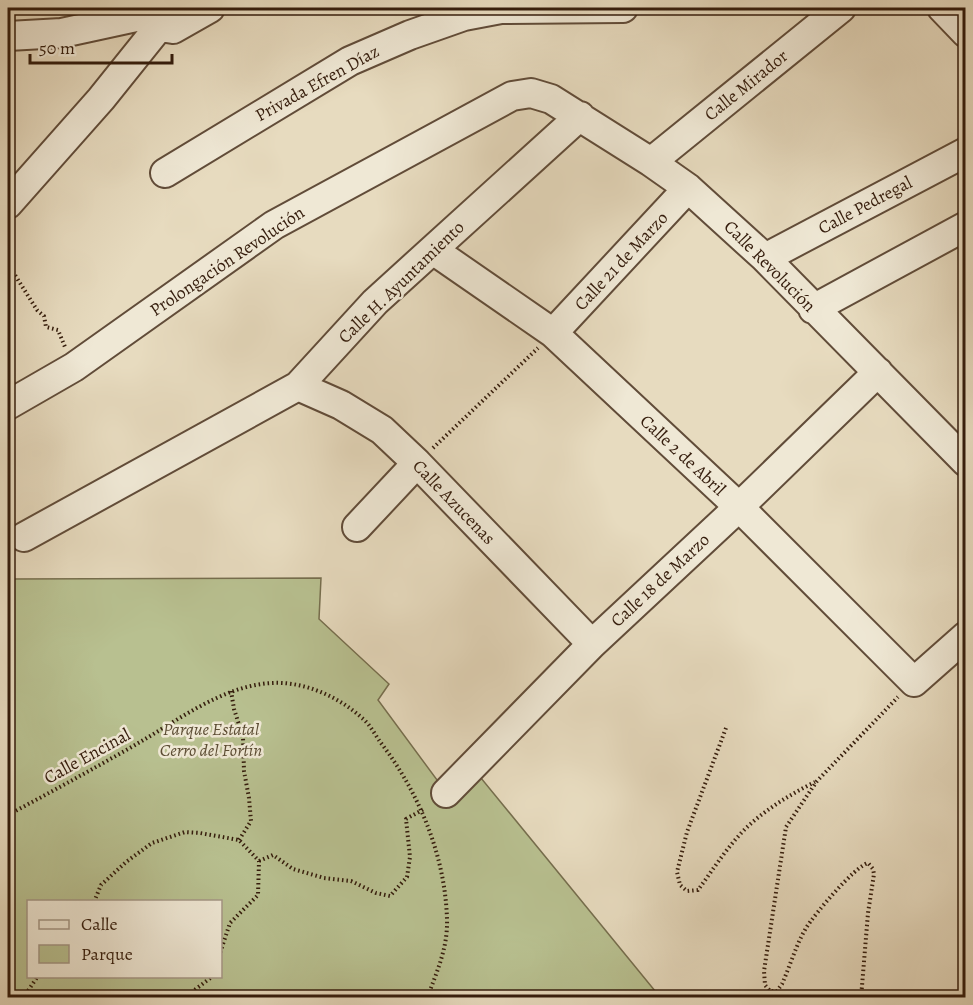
<svg xmlns="http://www.w3.org/2000/svg" width="973" height="1005" viewBox="0 0 973 1005" font-family="Alegreya,serif">
  <style>
    .green { fill: #b8c090; stroke: #766e4e; stroke-width: 1.5; fill-rule: evenodd }
    .lines { fill: none; stroke-linecap: round; stroke-linejoin: round }
    .minor-casing { stroke: #614c39; stroke-width: 32 }
    .path { stroke: #341c0c; stroke-width: 4; stroke-dasharray: 1.5 3; stroke-linecap: butt }
    .minor { stroke: #efe8d5; stroke-width: 28 }
    .labels { text-anchor: middle; stroke-width: 5; stroke-linejoin: round; paint-order: stroke }
    .street-label { font-size: 18px; fill: #341c0c; stroke: #efe8d5 }
    .park-label { font-size: 18px; font-style: italic; fill: #5c4d34; stroke: #efe8d5 }
  </style>
  <rect width="100%" height="100%" fill="#e7dbbf"/>
  <filter id="stains"><feTurbulence type="fractalNoise" baseFrequency=".00333" numOctaves="4"/><feColorMatrix values="0 0 0 0 .2 0 0 0 0 .09 0 0 0 0 .02 0 0 0 .5 -.17"/></filter>
  <radialGradient id="worn" r=".72"><stop offset=".6" stop-color="#630" stop-opacity="0"/><stop offset="1" stop-color="#630" stop-opacity=".3"/></radialGradient>
  <!-- green -->
  <path class="green" d="M321,578l-2,41 70,65 -11,16 76,103 27,-25 179,219h-652v-418zM28,902h192v74h-192z"/>
  <g class="lines">
    <defs>
      <path id="minor" d="M942,8l24,25
        M160,27l13,2 37,-21
        M8,36l54,-3 83,-18
        M651,162l190,-154
        M165,173l185,-112 60,-26 54,-19 37,-7 122,-1
        M8,204l93,-105 73,-91
        M433,250l120,83 186,174 175,175 52,-46
        M765,258l201,-106
        M813,309l153,-83
        M553,333l135,-145
        M298,386l43,19 41,25 35,33 175,181
        M8,405l66,-38 200,-142 238,-129 19,-3 20,6 100,63 37,26 77,70 201,204
        M357,527l60,-64
        M24,537l274,-151 77,-84 205,-186
        M446,793l146,-149 147,-137 139,-135"/>
    </defs>
    <!-- minor casing -->
    <use href="#minor" class="minor-casing"/>
    <!-- path -->
    <path class="path" d="M8,264l29,46 7,6 2,11 12,3 7,17
      M433,448l105,-100
      M231,691l3,18 9,28 1,34 5,27 2,23 -12,19
      M726,728l-39,104 -10,40 3,13 7,6 11,-1c17,-23 34,-51 57,-70 18,-15 38,-27 60,-38
      M8,815c43,-23 85,-46 127,-70 42,-24 87,-59 136,-62 32,-2 67,13 91,35 8,6 13,17 19,25 38,50 64,112 66,176 1,28 -10,53 -20,79
      M259,861l14,-6 20,14 31,9 27,3 25,12 14,3 17,-19 3,-20 -4,-38 18,-10
      M94,902l7,-17 25,-23 26,-19 33,-11 15,1 39,7 20,21 -1,34 -28,28 -10,30
      M23,998l15,-22
      M184,998l29,-22
      M861,998l7,-85 6,-39 -1,-5 -5,-6c-13,3 -54,52 -62,65 -10,17 -16,38 -24,56l-5,7h-7l-5,-6 -1,-14 22,-144 31,-46 81,-84
      M949,998l17,-11"/>
    <!-- minor -->
    <use href="#minor" class="minor"/>
  </g>
  <g class="labels">
    <!-- street labels -->
    <g class="street-label">
      <text transform="translate(317 83) rotate(-29)" y="6">Privada Efren Díaz</text>
      <text transform="translate(746 85) rotate(-39)" y="6">Calle Mirador</text>
      <text transform="translate(865 205) rotate(-28)" y="6">Calle Pedregal</text>
      <text transform="translate(227 261) rotate(-34)" y="6">Prolongación Revolución</text>
      <text transform="translate(621 261) rotate(-47)" y="6">Calle 21 de Marzo</text>
      <text transform="translate(770 266) rotate(45)" y="6">Calle Revolución</text>
      <text transform="translate(401 282) rotate(-44)" y="6">Calle H. Ayuntamiento</text>
      <text transform="translate(683 455) rotate(43)" y="6">Calle 2 de Abril</text>
      <text transform="translate(454 502) rotate(46)" y="6">Calle Azucenas</text>
      <text transform="translate(660 580) rotate(-43)" y="6">Calle 18 de Marzo</text>
      <text transform="translate(87 756) rotate(-29)" y="6">Calle Encinal</text>
    </g>
    <!-- park labels -->
    <g class="park-label">
      <text x="211" y="735">Parque Estatal<tspan x="211" dy="21">Cerro del Fortín</tspan></text>
    </g>
  </g>
  <!-- margin -->
  <rect width="973" height="1005" fill="none" stroke="#e7dbbf" stroke-width="30"/>
  <rect x="9" y="9" width="955" height="987" fill="none" stroke="#341c0c" stroke-width="3"/>
  <rect x="15" y="15" width="943" height="975" fill="none" stroke="#341c0c" stroke-width="1.5"/>
  <!-- legend -->
  <rect x="27" y="900" width="195" height="78" fill="#efe8d5" stroke="#a49685" stroke-width="1.5"/>
  <rect x="39" y="920" width="30" height="9" fill="#efe8d5" stroke="#a49685" stroke-width="1.5"/>
  <text x="81" y="930" font-size="18" fill="#341c0c">Calle</text>
  <rect x="39" y="945" width="30" height="18" fill="#b8c090" stroke="#a49685" stroke-width="1.5"/>
  <text x="81" y="960" font-size="18" fill="#341c0c">Parque</text>
  <!-- scale -->
  <path d="M30 54v9h142v-9" fill="none" stroke="#341c0c" stroke-width="3"/>
  <text x="39" y="54" font-size="18" fill="#341c0c" stroke="#efe8d5" stroke-width="4.5" paint-order="stroke">50 m</text>
  <rect width="100%" height="100%" filter="url(#stains)"/>
  <rect width="100%" height="100%" fill="url(#worn)"/>
</svg>
